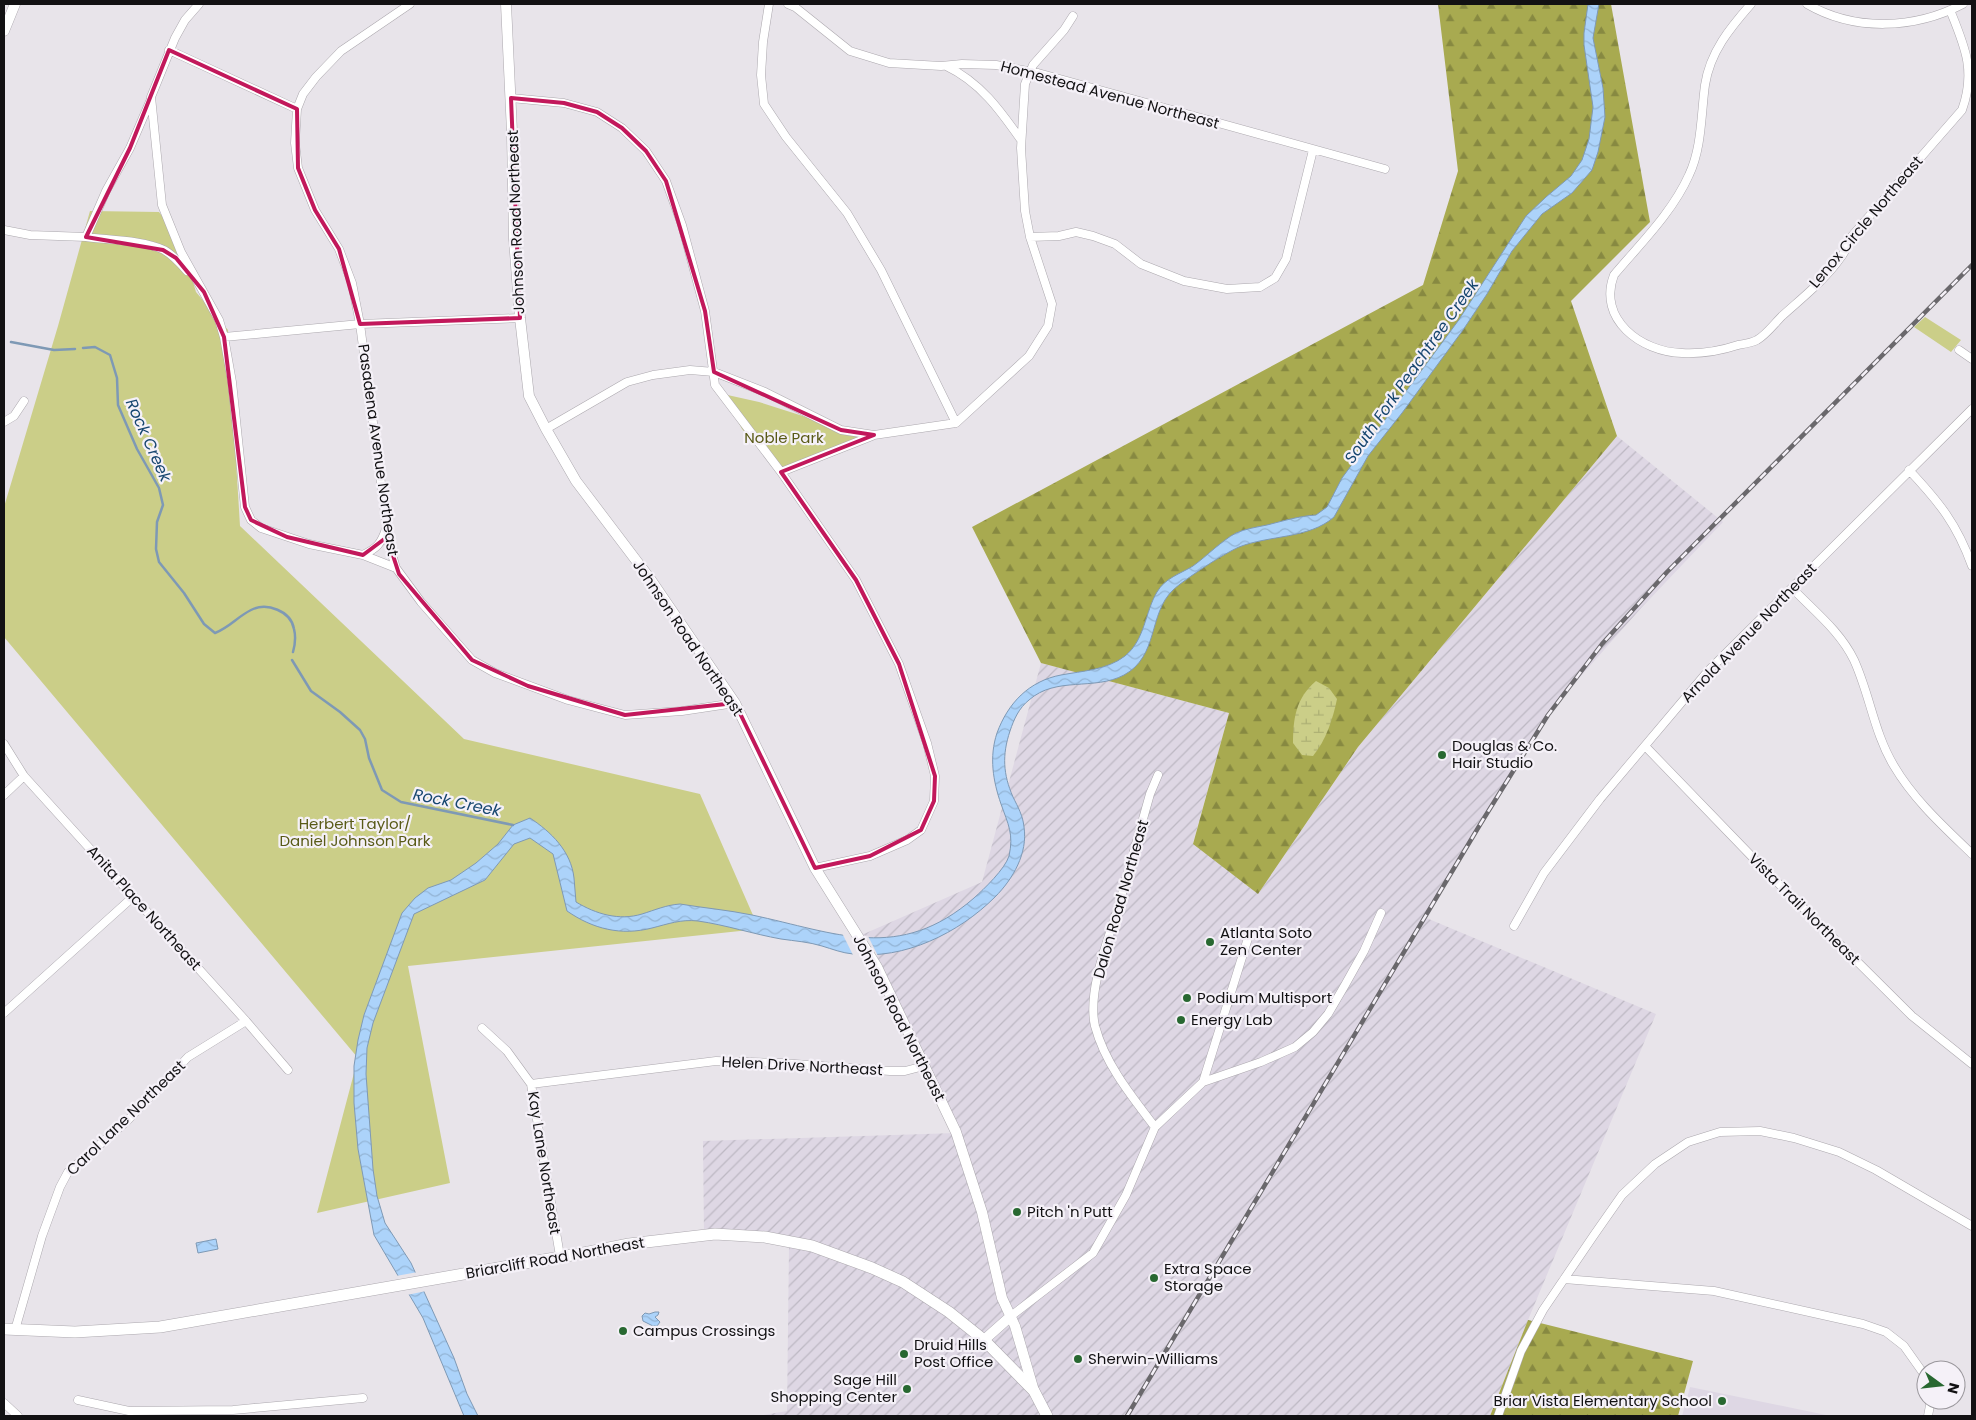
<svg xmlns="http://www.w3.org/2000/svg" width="1976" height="1420" viewBox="0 0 1976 1420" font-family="Poppins,sans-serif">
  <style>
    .built { fill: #ded7e4 }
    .industrial { fill: url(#industrial-furrows) }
    .forest { fill: url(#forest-firs) }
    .wetland { fill: url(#wetland-marsh) }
    .park { fill: #cbce88 }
    .water { fill: url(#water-waves); stroke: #7e99b5 }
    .pier { fill: #e8e4ea }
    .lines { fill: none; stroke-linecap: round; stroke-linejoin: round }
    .stream { stroke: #7e99b5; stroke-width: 2.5 }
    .minor-casing { stroke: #aca8ae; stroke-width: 9 }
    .tertiary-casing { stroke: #aca8ae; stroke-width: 11 }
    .secondary-casing { stroke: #aca8ae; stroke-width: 12 }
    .minor { stroke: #fff; stroke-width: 8 }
    .tertiary { stroke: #fff; stroke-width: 10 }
    .secondary { stroke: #fff; stroke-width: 11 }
    .rail-casing { stroke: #6a686c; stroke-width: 4.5 }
    .rail { stroke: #f5f1f8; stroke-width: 2.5; stroke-dasharray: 8; stroke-linecap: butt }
    .marked { fill: none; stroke: #c2185b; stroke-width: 4; stroke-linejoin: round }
    .poi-dot { fill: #286831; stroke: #f5f1f8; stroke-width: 2 }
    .labels { text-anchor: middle; stroke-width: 4.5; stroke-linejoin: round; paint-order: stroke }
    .street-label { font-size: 15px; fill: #121113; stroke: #f5f1f8 }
    .park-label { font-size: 15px; fill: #595a17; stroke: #f5f1f8 }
    .poi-label { font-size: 15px; fill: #121113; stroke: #f5f1f8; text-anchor: start }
    .water-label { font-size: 16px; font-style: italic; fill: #17466f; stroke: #f5f1f8 }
  </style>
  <defs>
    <pattern id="industrial-furrows" width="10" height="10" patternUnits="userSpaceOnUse" patternTransform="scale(1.25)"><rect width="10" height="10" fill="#ded7e4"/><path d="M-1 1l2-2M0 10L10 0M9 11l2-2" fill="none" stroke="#bdb8c3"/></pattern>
    <pattern id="forest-firs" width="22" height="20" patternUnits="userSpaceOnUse" patternTransform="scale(1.25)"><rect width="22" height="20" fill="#a8aa50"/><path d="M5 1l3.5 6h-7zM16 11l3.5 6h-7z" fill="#878941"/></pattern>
    <pattern id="wetland-marsh" width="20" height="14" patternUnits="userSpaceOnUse" patternTransform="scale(1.25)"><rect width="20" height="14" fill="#cbce88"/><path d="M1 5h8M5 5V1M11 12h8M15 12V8" fill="none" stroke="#adb074"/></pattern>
    <pattern id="water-waves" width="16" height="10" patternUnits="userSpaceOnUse" patternTransform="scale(1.25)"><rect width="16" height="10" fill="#acd3fa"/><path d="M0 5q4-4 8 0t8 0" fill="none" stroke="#93b4d5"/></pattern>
  </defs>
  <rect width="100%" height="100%" fill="#e8e4ea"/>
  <!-- built -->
  <path class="built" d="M1690,1387l136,28 4,1h-148z"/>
  <!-- industrial -->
  <path class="industrial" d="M1617,436l106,86 -81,85 -92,104 -126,206 232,97 -128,306 -38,96h-732l29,-5 2,-164 -42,-13 -43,2 -1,-95 253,-8 -99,-196 125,-55 59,-219 188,50 -36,130 65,51 100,-147z"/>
  <!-- forest -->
  <path class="forest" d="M1438,4h173l39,218 -79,79 46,135 -259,311 -100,147 -65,-50 36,-131 -188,-50 -69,-136 451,-242 35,-114z
    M1528,1320l165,41 -15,55h-188z"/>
  <!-- wetland -->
  <path class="wetland" d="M1316,681l13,7 8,11c-4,20 -11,41 -24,57l-11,-1 -9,-12c0,-25 3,-45 23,-62z"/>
  <!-- park -->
  <path class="park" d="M90,211l69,1 22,29 15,51 32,38 12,196 224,213 236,55 59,135 -351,37 42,217 -133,30 41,-155 -354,-421v-130l54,-181z
    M1925,317l36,23 -10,12 -37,-25z
    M723,394l36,8 50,16 31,15 24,3 -88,34 -34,-41z"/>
  <!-- water -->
  <path class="water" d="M1588,4h11l-6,34 10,50 2,29 -7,35 -6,18 -20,23 -30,21 -30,37 -25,43 -24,36 -61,83 -34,43 -34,61c-25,22 -65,18 -95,30 -16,7 -54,32 -66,43 -25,24 -14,66 -49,85 -30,16 -68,1 -95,25 -10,8 -15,19 -19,31 -8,24 -7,43 3,66 5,10 10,19 11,30 4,26 -11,52 -29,70 -36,36 -91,63 -142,57 -11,-1 -21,-5 -31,-8 -13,-4 -27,-5 -41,-7 -28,-5 -55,-14 -83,-18 -17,-2 -30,3 -46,7 -31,8 -59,1 -85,-17l-14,-57 -23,-16 -16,6 -29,36 -71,34 -41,109 -6,25 -1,26 7,95 4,27 8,27 26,40 43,95 13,36 11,22h-14l-41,-98 -49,-83 -16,-86 -4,-46v-37l4,-26 6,-25 38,-102 13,-15 13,-10 23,-8 25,-17 22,-19 15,-19 17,-7c21,14 41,33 44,60 1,8 1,16 2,24 20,12 43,19 66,12 13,-4 24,-9 38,-10 24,4 48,6 72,11 85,18 147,48 222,-17 10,-9 31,-29 35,-42 5,-22 -1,-32 -8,-52 -8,-23 -12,-47 -4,-71 11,-30 32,-52 64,-58 21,-4 46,-5 64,-19 20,-16 20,-44 32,-64 8,-14 23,-18 36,-26 14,-10 28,-25 43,-33 9,-4 21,-6 31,-8 16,-4 32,-9 49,-10l11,-8 15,-29 116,-157 68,-105 20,-19 25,-21 11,-16 7,-21 4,-32 -9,-62v-12z
    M216,1239l2,10 -20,4 -2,-10z
    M655,1312h4l-1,3 -3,2 5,5 -3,4h-4l-10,-5 -1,-5 3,-3 4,1z"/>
  <!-- pier -->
  <path class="pier" d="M842,933l26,3 10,20 -24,1z
    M418,1272l8,19 -19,4 -11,-19z"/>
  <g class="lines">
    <!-- stream -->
    <path class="stream" d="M11,342l43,8 21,-1
      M83,348l12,-1 15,8 7,23 1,27 19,44 22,39 4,17 -6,17 -1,27 3,13 25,31 20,31 11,9c15,-6 22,-16 36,-23 16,-8 40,1 43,19 2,8 1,16 -1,23
      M292,660l19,31 29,21 20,18 5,9 4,19 13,32 19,12 112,23"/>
    <defs>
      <path id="minor" d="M199,4l-14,16 -10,18 -24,59 11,108 19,47 38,68 5,17 8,45 13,125 6,13 10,8 48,16 54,11 33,13
        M410,4l-69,47 -25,26 -13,17 -6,15 -2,34 3,25 17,42 24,39 13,34 8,41 29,220 7,24 25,34 51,58 23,13 73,27 57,15 57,-4 53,-8
        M769,4l-6,38 -2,33 3,29 22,33 61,76 34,57 75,153
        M788,4l7,3 55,44 39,12 52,3 21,-2 34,1 42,8 347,96
        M1751,4c-21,24 -41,48 -46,81 -4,29 -3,63 -16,90 -17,38 -49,69 -75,100 -17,44 27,77 68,78 19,1 38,-2 56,-8 6,-1 14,-2 19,-5 9,-5 17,-16 25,-24 20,-18 44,-37 59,-59 5,-6 7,-14 11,-21l110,-126c14,-39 3,-63 -12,-100
        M1807,4c48,28 108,25 156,0
        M169,50l128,59
        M946,66c34,16 54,44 75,74
        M511,98l53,5 33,9 25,16 24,23 20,30 16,44 23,86 10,74 66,87 75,108 43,84 28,79 8,33 -1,25 -13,29 -14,10 -37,16 -55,12
        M4,230l26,5 56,2 20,-46 24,-43 21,-49
        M86,237c23,3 57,3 78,13 9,5 16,13 23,21
        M1030,237l29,-1 17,-4 17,4 22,8 26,20 43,17 43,8 33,-2 15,-9 11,-19 27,-109
        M224,337l136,-13 160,-6
        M1959,350l13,9
        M4,422l10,-6 10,-15
        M546,429l81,-47 26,-7 37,-5 24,2 51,20 76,38 33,5 82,-12 73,-67 19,-30 4,-22 -22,-67 -5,-26 -4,-63 4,-64 8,-19 31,-35 9,-14
        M1909,470c30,32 48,54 63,96
        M781,472l91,-36
        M363,555c14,-7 18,-11 23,-26
        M1792,588c22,23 48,43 62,72 16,35 20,73 40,106 20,34 50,61 78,88
        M4,744l20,32 222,245 42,49
        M1645,746l115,119 152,151 60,48
        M4,795l20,-19
        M1514,926l30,-53 56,-74 108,-128 264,-262
        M4,1013l130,-117
        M482,1028l25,23 24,33 29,172
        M1203,1082l46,-147
        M531,1084l185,-23 65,2 109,8h15l19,-5
        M1155,1127c-23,-30 -50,-63 -60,-101 -8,-34 13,-86 23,-118 11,-38 21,-76 32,-114l8,-19
        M1564,1279l150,12 149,33 23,8 18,14 22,31
        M1011,1316l82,-63 33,-58 29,-68 48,-45 58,-20 34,-15 18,-15 15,-18 17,-29 19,-34 17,-38
        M15,1330l27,-94 18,-49 8,-15 59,-51 61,-64 58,-36
        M78,1400l51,11 104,-1 130,-12
        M4,1403l14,13
        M1498,1416l23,-65 22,-41 51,-75 28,-40 33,-31 33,-22 32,-10 40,-1 34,7 45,14 37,18 96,56
        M1928,1416l3,-16"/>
      <path id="tertiary" d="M506,4l6,128 2,107 6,79 9,78 17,33 30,52 75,99 84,123 80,165 62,99 79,165 26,80 20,86 13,28 19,65
        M4,31l11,-27
        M984,1340l27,-24"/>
      <path id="secondary" d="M4,1329l71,3 85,-5 429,-75 40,-8 86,-10 50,3 47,9 60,22 31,14 46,30 35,28 50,51 13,25"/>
    </defs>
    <!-- minor casing -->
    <use href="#minor" class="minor-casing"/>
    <!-- tertiary casing -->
    <use href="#tertiary" class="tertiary-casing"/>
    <!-- secondary casing -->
    <use href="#secondary" class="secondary-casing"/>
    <!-- minor -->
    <use href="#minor" class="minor"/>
    <!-- tertiary -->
    <use href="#tertiary" class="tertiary"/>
    <!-- secondary -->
    <use href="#secondary" class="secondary"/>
    <defs>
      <path id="rail" d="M1127,1416l354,-593 67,-108 54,-71 65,-72 305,-307"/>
    </defs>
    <!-- rail casing -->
    <use href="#rail" class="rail-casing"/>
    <!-- rail -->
    <use href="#rail" class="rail"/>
  </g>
  <!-- marked area -->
  <path class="marked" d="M169,50l128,59 1,59 17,42 24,39 21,75 160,-6 -9,-220 53,5 33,9 25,16 24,23 20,30 39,130 9,61 127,58 33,5 -93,37 75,108 43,84 36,112 -1,25 -13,29 -51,26 -55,12 -80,-165 -110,12 -97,-29 -56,-26 -73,-86 -12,-37 -24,18 -76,-18 -36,-17 -6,-13 -21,-170 -20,-45 -28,-34 -13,-8 -77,-13 44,-89z"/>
  <!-- markers -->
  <g class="poi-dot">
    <circle cx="1442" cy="755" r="5"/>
    <circle cx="1210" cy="942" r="5"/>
    <circle cx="1187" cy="998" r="5"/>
    <circle cx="1181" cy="1020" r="5"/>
    <circle cx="1017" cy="1212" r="5"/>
    <circle cx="1154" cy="1278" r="5"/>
    <circle cx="623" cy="1331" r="5"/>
    <circle cx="904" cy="1354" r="5"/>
    <circle cx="1078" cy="1359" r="5"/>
    <circle cx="907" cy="1389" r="5"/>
    <circle cx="1722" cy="1401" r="5"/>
  </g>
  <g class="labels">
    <!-- street labels -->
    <g class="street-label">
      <text transform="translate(1110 95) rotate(15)" y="5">Homestead Avenue Northeast</text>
      <text transform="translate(516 222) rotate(-92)" y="5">Johnson Road Northeast</text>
      <text transform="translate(1866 222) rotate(-50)" y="5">Lenox Circle Northeast</text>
      <text transform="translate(378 450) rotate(82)" y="5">Pasadena Avenue Northeast</text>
      <text transform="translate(1749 633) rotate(-46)" y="5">Arnold Avenue Northeast</text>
      <text transform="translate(688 638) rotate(56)" y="5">Johnson Road Northeast</text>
      <text transform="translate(1121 899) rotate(-74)" y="5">Dalon Road Northeast</text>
      <text transform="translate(144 908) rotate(48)" y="5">Anita Place Northeast</text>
      <text transform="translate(1804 909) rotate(45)" y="5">Vista Trail Northeast</text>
      <text transform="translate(899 1018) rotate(63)" y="5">Johnson Road Northeast</text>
      <text transform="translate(802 1066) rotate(3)" y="5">Helen Drive Northeast</text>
      <text transform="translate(126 1118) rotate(-44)" y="5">Carol Lane Northeast</text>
      <text transform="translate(544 1163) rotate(81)" y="5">Kay Lane Northeast</text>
      <text transform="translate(555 1258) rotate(-10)" y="5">Briarcliff Road Northeast</text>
    </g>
    <!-- park labels -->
    <g class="park-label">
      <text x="784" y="443">Noble Park</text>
      <text x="355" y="829">Herbert Taylor/<tspan x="355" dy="17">Daniel Johnson Park</tspan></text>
    </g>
    <!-- poi labels -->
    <g class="poi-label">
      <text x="1452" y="751">Douglas &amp; Co.<tspan x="1452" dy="17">Hair Studio</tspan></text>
      <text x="1220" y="938">Atlanta Soto<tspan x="1220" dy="17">Zen Center</tspan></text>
      <text x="1197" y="1003">Podium Multisport</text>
      <text x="1191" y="1025">Energy Lab</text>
      <text x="1027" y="1217">Pitch 'n Putt</text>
      <text x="1164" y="1274">Extra Space<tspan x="1164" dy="17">Storage</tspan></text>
      <text x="633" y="1336">Campus Crossings</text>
      <text x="914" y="1350">Druid Hills<tspan x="914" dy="17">Post Office</tspan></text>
      <text x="1088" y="1364">Sherwin-Williams</text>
      <text x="897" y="1385" text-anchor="end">Sage Hill<tspan x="897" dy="17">Shopping Center</tspan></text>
      <text x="1712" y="1406" text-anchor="end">Briar Vista Elementary School</text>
    </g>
    <!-- water labels -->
    <g class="water-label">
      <text transform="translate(1411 371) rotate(-55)" y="6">South Fork Peachtree Creek</text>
      <text transform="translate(149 440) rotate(66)" y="6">Rock Creek</text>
      <text transform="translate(457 802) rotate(11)" y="6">Rock Creek</text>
    </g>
  </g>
  <!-- border -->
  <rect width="1976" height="1420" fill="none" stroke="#121113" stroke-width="10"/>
  <!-- north arrow -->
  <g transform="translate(1941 1385) rotate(105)"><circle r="24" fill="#f5f1f8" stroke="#9a979c"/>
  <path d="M0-4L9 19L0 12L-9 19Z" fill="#286831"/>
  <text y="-8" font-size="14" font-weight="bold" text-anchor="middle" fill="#121113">N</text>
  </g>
</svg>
